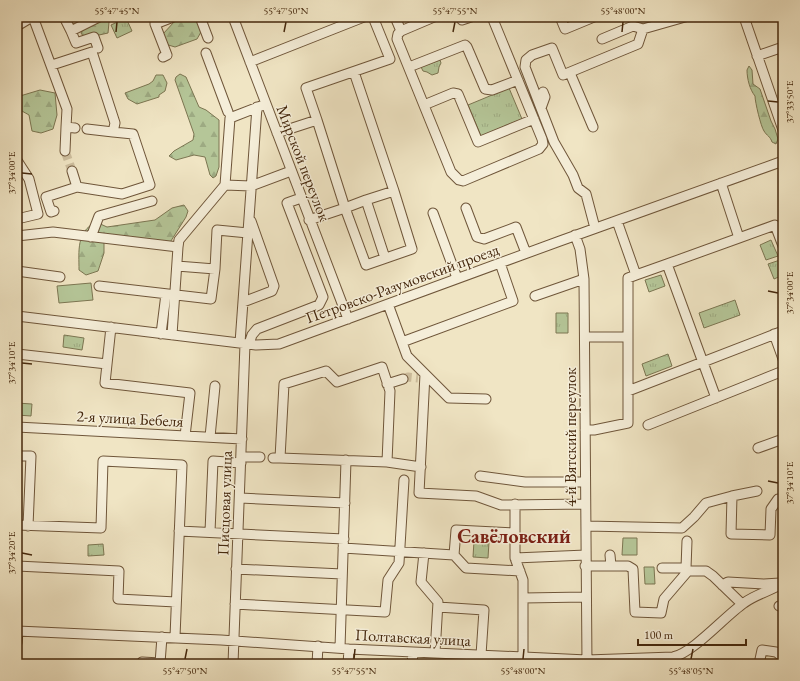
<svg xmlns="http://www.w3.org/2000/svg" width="800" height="681" viewBox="0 0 800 681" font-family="'EB Garamond',serif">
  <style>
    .grass { fill: url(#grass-tufts); stroke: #7c7652 }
    .forest { fill: url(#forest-firs); stroke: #7c7652 }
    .garden { fill: #b5c698; stroke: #7c7652 }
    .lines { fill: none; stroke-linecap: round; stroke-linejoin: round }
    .minor-tunnel { stroke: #cebf9f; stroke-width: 9; stroke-dasharray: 9 4.5; stroke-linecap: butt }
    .minor-casing { stroke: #6f563a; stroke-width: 11 }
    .minor { stroke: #f5eed9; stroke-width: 9 }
    .ticks { fill: none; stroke: #44270c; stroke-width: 1.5 }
    .labels { text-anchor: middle; stroke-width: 3; stroke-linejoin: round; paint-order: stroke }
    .street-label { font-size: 16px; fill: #44270c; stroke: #f5eed9 }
    .district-label { font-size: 20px; font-weight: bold; fill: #7a1f14; stroke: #f5eed9 }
    .neatline { fill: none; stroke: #44270c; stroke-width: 1.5 }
    .ticks-label { font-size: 10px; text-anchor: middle; fill: #44270c }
  </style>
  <defs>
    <pattern id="grass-tufts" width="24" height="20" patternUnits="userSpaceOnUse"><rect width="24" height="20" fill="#b5c698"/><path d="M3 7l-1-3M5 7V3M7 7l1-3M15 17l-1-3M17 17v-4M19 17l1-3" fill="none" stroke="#9daa82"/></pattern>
    <pattern id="forest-firs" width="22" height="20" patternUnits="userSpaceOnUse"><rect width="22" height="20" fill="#b5c698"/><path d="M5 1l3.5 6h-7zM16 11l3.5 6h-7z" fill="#9daa82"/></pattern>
  </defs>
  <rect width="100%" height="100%" fill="#f0e5c4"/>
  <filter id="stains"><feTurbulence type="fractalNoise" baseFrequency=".005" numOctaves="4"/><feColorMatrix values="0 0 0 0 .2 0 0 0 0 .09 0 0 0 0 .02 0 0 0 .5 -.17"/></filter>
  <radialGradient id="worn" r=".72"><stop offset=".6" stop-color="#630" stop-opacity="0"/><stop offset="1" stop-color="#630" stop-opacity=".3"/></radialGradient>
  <!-- grass -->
  <path class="grass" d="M126,18l6,13 -15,7 -6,-13z
    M440,60l1,3 -2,4 -1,6 -6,2 -5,-3 -4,-1 -2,-4z
    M509,88l13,31 -41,17 -13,-31z
    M771,240l7,16 -12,4 -6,-15z
    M780,260l3,8v7l-9,4 -6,-15z
    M661,275l4,11 -16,6 -4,-12z
    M735,300l5,15 -36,13 -5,-15z
    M556,313h12v20h-12z
    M64,335l20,3 -2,12 -19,-3z
    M668,354l4,12 -26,10 -4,-12z
    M474,541l15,1 -1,16 -15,-1z
    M103,544l1,11 -16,1v-11z
    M644,567h10l1,17h-10z"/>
  <!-- forest -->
  <path class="forest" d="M106,17h12l-9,5 -1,11 -9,2 -16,1 -2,-3 2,-4z
    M185,17h4l8,4 4,11 -4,7 -22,8 -10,-3 -3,-9 13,-14z
    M749,66l3,4 1,14 7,5 11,32 4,8 3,10 -2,5 -4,-2c-2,-6 -5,-6 -8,-11 -3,-4 -9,-29 -9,-35 -5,-6 -8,-17 -8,-26z
    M180,74l6,3 13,30 7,3 13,10v47l-3,9 -3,2 -3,-3 -5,-18 -11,-2 -18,5 -7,-4 5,-5 19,-11 1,-6 -19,-54 1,-3z
    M156,75h7l4,8 -2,8 -6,4v2l-22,7 -9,-5 -3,-6 24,-9 4,-3z
    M40,90l15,3 2,22 -4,14 -12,4 -9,-2 -3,-16c-10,-6 -15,-6 -9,-19z
    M184,205l4,6 -2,6 -17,27 -65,-7v16l-6,18 -12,4 -7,-5c0,-19 -3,-38 17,-48l11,5 48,-7 17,-12z"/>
  <!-- garden -->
  <path class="garden" d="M91,283l2,17 -34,3 -2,-17z
    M17,403l15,1 -1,12 -14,-1z
    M623,538h14v17h-15z"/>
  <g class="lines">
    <!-- minor-tunnel -->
    <path class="minor-tunnel" d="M65,151l7,20
      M403,379l5,-2 10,1"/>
    <defs>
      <path id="minor" d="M33,17l34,92 -1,18 9,1
        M64,17l7,14 28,-14
        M155,17v7l12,31 -4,2
        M200,17l8,21
        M233,17l115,302
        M395,17l6,14
        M434,17l-33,14 -3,3 -1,5 54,133 8,8 4,1 76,-32 4,-5 -1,-5 -50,-122
        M459,17l3,3 9,-3
        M560,17l5,12 29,-12
        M744,17l39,113
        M155,24l18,-7
        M17,26l15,-9
        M71,31l5,12 18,-6 4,11
        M602,39l31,-13 10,3 42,-12
        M206,53l22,59
        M757,56l26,-9
        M250,62l114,-45
        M52,65l40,-13 23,71 -2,9 -26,-3
        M409,67l56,-22 2,2 18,42 7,1 26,-10
        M570,73l23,54
        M424,105l29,-12 5,1 20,48 56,-23
        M541,108l4,-11 -2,-5
        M317,120l28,88 21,-8 19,58
        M277,133l40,-13 -11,-32 84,-29 -17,-42
        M65,151l1,-24
        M72,171l5,16
        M721,183l18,55 36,-13 8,21
        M225,185l26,1 40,-15
        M366,200l28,-9
        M466,208l11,29 7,2 32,-12 10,26
        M54,211l-3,1 -5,-15 31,-10 45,7 28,-9 -17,-51 -20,-2
        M433,213l24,65
        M17,219l21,-5 -9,-35 -11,-17
        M309,220l36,-12 21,57 46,-16 -18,-58 -40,-119
        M617,221l19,54 31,-11 49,134
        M595,228l-9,-34 -8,-6 -5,-13 -19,-33 -29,-75 1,-7 6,-5 20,-7 11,27 75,-31 5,-15
        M575,235l5,14 4,30 3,385
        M17,236l36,-4 125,15 -6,88
        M91,237l8,-21 53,-15
        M178,247l1,-7 46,-55 5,-67 31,-12
        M667,264l72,-26
        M215,269l2,-39 31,3
        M17,271l43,6
        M99,286l112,13 4,-30 -38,-3
        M535,296l49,-17
        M243,302l29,-11 2,-5 -23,-65
        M388,304l19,52 18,18 -6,119 57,3 25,9 84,-1
        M17,316l239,29 23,-1 281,-103 223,-80
        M111,327l-6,56 85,10 -5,43
        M161,334l5,-40
        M774,334l9,25
        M585,337h43v86l-34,7h-9
        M628,337v-59l8,-3
        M402,342l111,-41 -13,-38
        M240,343l17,-236
        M249,344l3,-9 5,-6 62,-24 4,-8 -36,-94 14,-5
        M17,354l90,10
        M425,374l24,24 37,1
        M387,384l16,-5
        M628,391l155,-60
        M648,425l135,-54
        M17,427l225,12
        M210,437l5,-51
        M758,448l25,-9
        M17,456h14l-3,70
        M241,457h19
        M273,458h7l107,4 3,-71 -8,-24 -45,15 -11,-11 -42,13 -4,74
        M387,462l34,5
        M480,476l45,6h60
        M732,496l25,-5
        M240,498l105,5
        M515,504v54l8,22v77
        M17,525l84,3 2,-67 79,4 -7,172
        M586,526l96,2 12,-11 12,-14 26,-7 -1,38 39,1 1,-26 7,-10 5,1
        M179,531l165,8
        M210,532l3,-71 28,2
        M343,548l111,7 12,13 54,3
        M424,553l-3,29 17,20 -3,51
        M454,555l2,-25 59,3
        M610,555l1,11
        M515,558l71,-3
        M17,566l102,5 -1,28 58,3
        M585,566h43l5,3 2,43 26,1 3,-14 24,-28h18l7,5 29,28
        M662,568h24l2,3
        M686,568l1,-27
        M236,569l106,5
        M722,585l6,-3 36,2 16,-1
        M523,598l63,-1
        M235,604l150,8 3,-32 11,-17 5,-83
        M779,606l4,1
        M438,607l46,3 -3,45
        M17,631l204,9 128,9 238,11 86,-3c20,-4 52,-41 71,-54 12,-9 27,-12 39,-20
        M17,643l1,-12
        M340,648l6,-188
        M141,664l1,-2 18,1 2,-26
        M233,664l12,-320
        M317,664l1,-18
        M348,664l1,-15
        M412,664l1,-12
        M759,664l3,-14 14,2 7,5"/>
    </defs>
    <!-- minor casing -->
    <use href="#minor" class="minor-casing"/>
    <!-- minor -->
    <use href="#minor" class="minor"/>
  </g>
  <!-- ticks -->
  <path class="ticks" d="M116,32l1,-10M284,32l2,-10M453,32l2,-10M622,32l1,-10M768,101l10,1M22,173l10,1M768,291l10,2M22,363l10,1M768,481l10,2M22,553l10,2M185,659l2,-10M354,659l1,-10M523,659l1,-10M691,659l2,-10"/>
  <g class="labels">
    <!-- street labels -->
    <g class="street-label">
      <text transform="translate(304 163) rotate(69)" y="6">Мирской переулок</text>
      <text transform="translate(402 283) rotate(-20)" y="6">Петровско-Разумовский проезд</text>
      <text transform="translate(130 418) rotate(3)" y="6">2-я улица Бебеля</text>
      <text transform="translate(570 437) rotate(-90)" y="6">4-й Вятский переулок</text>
      <text transform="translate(224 503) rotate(-88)" y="6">Писцовая улица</text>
      <text transform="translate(413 637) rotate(3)" y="6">Полтавская улица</text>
    </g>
    <!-- district labels -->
    <g class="district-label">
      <text x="514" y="543">Савёловский</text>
    </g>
  </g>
  <!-- margin -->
  <rect width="800" height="681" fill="none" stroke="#f0e5c4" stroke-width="44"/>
  <!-- scale -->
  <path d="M638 639v6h108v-6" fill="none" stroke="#44270c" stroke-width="2"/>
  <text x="644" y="639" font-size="12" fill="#44270c" stroke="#f5eed9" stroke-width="3" paint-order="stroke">100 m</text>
  <rect x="22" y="22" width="756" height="637" class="neatline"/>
  <g class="ticks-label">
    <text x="117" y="14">55°47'45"N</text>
    <text x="286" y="14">55°47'50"N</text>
    <text x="455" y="14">55°47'55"N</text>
    <text x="623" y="14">55°48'00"N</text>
    <text transform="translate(789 102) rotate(-90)" y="4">37°33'50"E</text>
    <text transform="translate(11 173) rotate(-90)" y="4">37°34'00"E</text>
    <text transform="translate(789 293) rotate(-90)" y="4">37°34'00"E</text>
    <text transform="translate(11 363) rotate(-90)" y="4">37°34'10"E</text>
    <text transform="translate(789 483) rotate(-90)" y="4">37°34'10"E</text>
    <text transform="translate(11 553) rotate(-90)" y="4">37°34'20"E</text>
    <text x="185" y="674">55°47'50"N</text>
    <text x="354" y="674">55°47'55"N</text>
    <text x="523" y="674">55°48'00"N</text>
    <text x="691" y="674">55°48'05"N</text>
  </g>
  <rect width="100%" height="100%" filter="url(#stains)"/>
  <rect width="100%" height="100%" fill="url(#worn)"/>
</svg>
